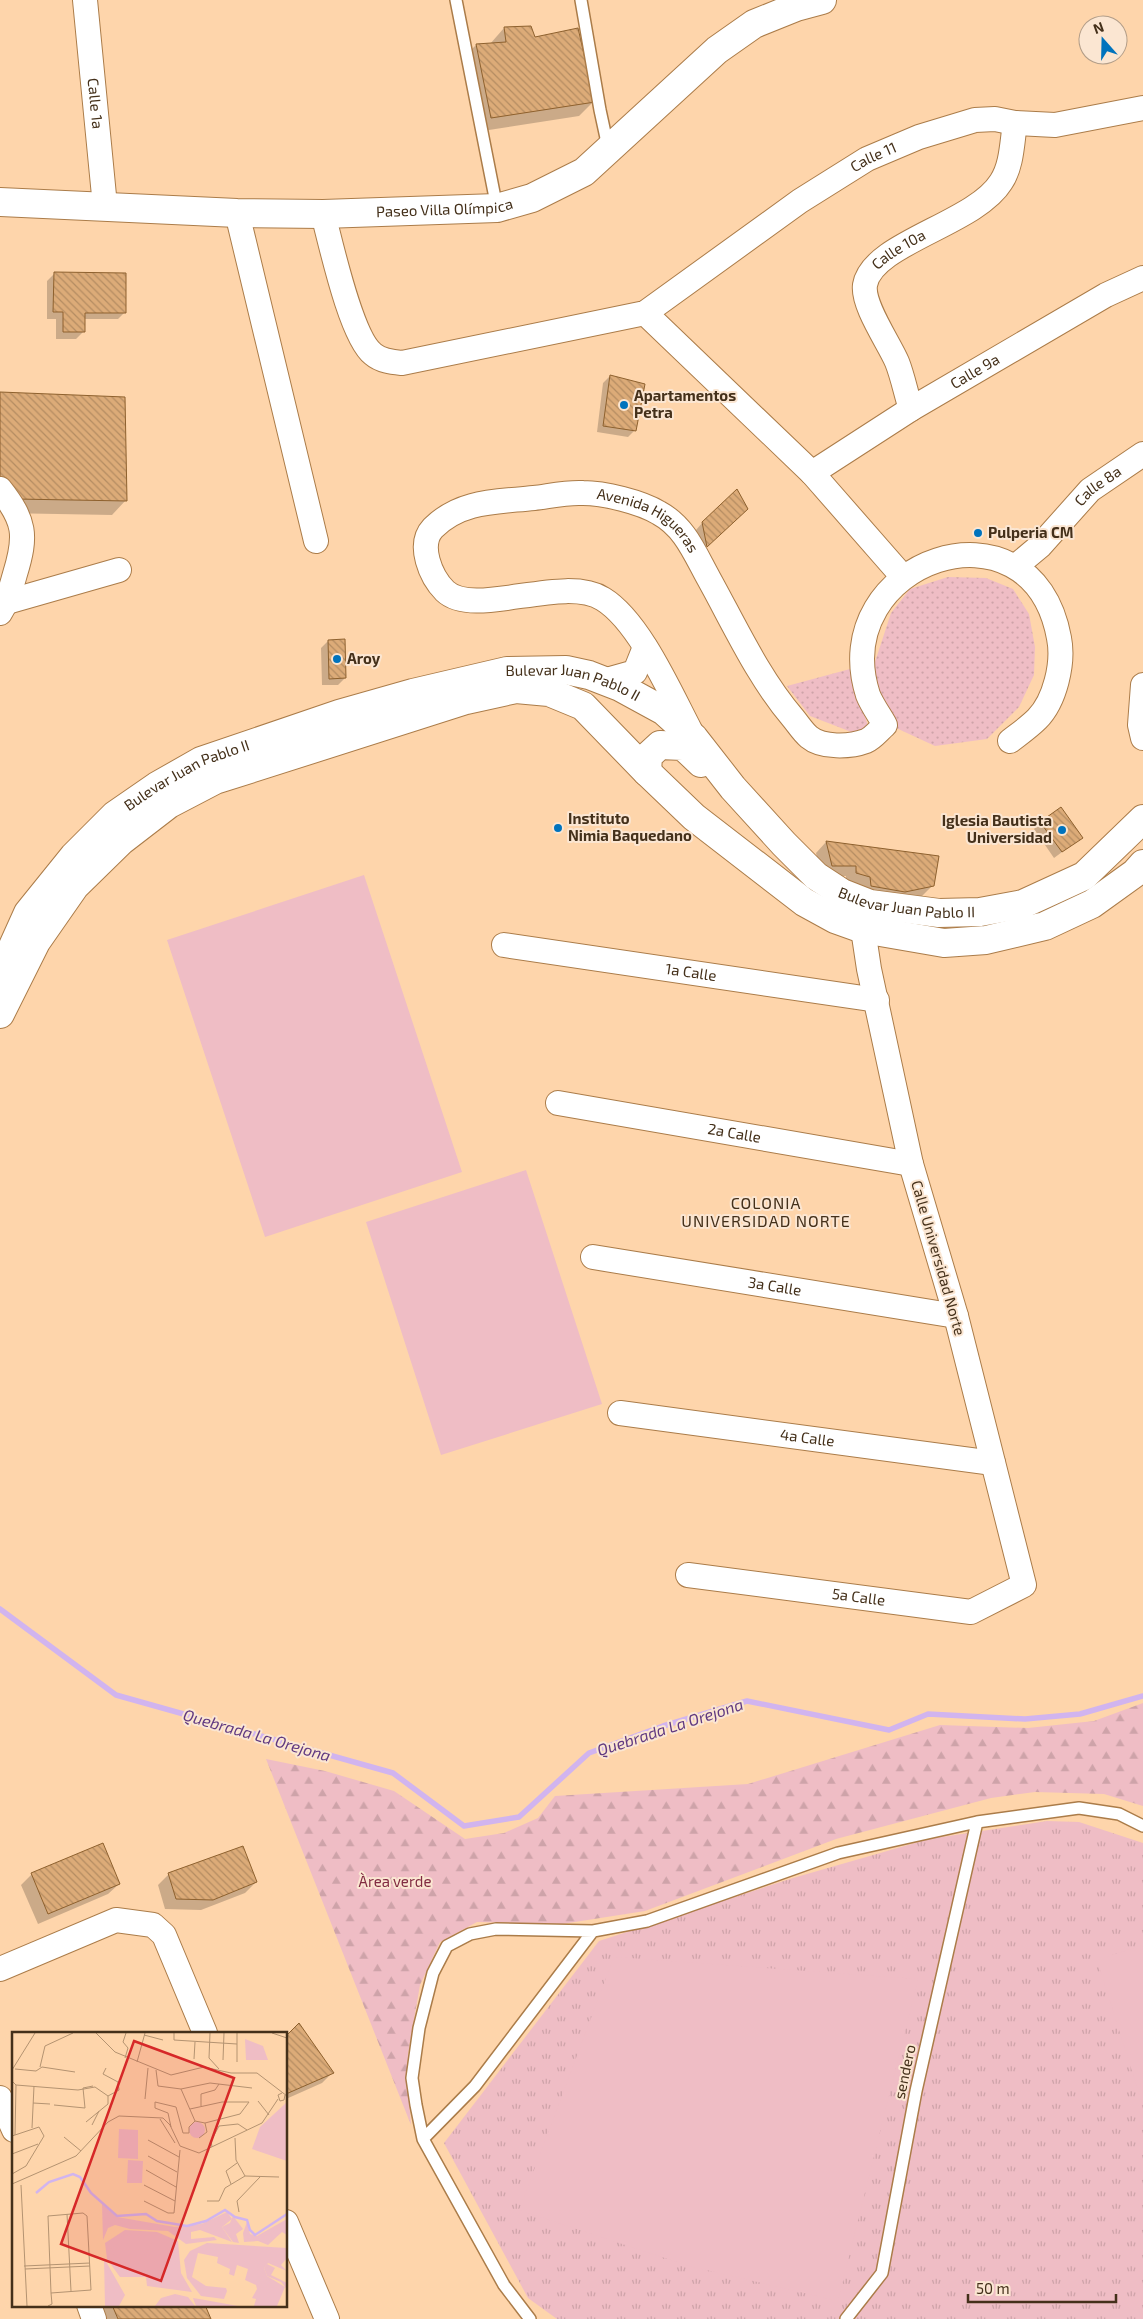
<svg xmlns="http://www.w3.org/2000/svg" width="1143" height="2319" viewBox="0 0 1143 2319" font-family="'Exo 2',sans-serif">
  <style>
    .grass { fill: url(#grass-tufts) }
    .forest { fill: url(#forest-firs) }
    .park { fill: url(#park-dots) }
    .pitch { fill: #efbdc5 }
    .shadow { fill: #0003 }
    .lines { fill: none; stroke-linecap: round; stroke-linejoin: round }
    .stream { stroke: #d1b4ef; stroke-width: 5.5 }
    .building { fill: url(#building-back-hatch); stroke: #8e612e }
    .service-casing { stroke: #ab7c49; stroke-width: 14 }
    .minor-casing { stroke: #ab7c49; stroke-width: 26 }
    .secondary-casing { stroke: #ab7c49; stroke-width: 30 }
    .service { stroke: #fff; stroke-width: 11 }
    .minor { stroke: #fff; stroke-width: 24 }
    .secondary { stroke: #fff; stroke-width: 28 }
    .poi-dot { fill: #0073bd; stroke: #fbe6d2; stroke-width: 2 }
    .labels { text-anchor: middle; stroke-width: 4; stroke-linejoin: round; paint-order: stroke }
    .street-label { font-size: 15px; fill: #44301a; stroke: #fbe6d2 }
    .poi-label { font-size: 15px; font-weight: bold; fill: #44301a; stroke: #fbe6d2; text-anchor: start }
    .park-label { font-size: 15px; fill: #812b42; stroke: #fbe6d2 }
    .neighbourhood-label { font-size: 16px; letter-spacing: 1px; fill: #44301a; stroke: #fbe6d2 }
    .water-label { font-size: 16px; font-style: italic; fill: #603980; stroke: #fbe6d2 }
    .inset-river { fill: none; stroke: #d1b4ef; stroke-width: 2.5 }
    .inset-road { fill: none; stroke: #b49371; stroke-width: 1 }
    .view { fill: #d62828; fill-opacity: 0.15; stroke: #d62828; stroke-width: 2.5 }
    .inset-edge { fill: none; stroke: #44301a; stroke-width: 2.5 }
  </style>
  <defs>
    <pattern id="grass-tufts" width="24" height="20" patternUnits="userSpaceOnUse" patternTransform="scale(1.25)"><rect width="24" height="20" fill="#efbdc5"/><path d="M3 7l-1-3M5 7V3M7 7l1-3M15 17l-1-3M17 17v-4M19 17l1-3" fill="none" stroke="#cea3a9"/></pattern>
    <pattern id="forest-firs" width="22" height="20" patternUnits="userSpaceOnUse" patternTransform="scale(1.25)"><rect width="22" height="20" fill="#efbdc5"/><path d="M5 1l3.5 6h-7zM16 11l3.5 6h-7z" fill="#cea3a9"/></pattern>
    <pattern id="park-dots" width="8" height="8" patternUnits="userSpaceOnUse" patternTransform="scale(1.25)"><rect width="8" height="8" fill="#efbdc5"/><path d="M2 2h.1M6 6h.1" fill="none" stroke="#cea3a9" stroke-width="1.8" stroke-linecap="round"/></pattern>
    <pattern id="building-back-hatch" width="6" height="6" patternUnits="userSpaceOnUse" patternTransform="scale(1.25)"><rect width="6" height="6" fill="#dcab78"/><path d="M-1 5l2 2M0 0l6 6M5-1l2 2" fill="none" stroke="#b48c62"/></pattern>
  </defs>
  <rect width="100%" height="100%" fill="#fed5ab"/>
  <!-- grass -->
  <path class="grass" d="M1047,1821l32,1 64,21v476h-586l-29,-21 -84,-155 155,-202 194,-63 136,-39z"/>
  <!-- forest -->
  <path class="forest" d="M1143,1703v103l-39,-12 -69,-2 -44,6 -155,41 -191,72 -83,13 -85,-2 -37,20 -20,43 -12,69 -1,22 4,49 -145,-366 59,12 69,20 71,48 39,-6 34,-15 17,-22 193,-12 192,-59 88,3 66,-7z"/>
  <!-- park -->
  <path class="park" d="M948,577l38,1 27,11 16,25 6,33 -1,28 -15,32 -32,32 -52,7 -41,-19 -14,-24 -6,-38 17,-52 19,-24z
    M850,669l18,57 -14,7 -44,-17 -23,-30z"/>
  <!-- pitch -->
  <path class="pitch" d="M364,875l98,297 -197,65 -98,-297z
    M526,1170l76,234 -161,51 -75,-233z
    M1143,1945v161l-46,-146z
    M614,1957l304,22 -80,322 -149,-35 -170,-56z"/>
  <!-- shadow -->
  <path class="shadow" d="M504,28l30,11 59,63 -14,14 -103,16 -14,-73 14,-14 14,-1z
    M54,274l71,38 -7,7h-35v13l-7,7h-20v-20h-9v-38z
    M610,376l25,54 -7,7 -31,-5 6,-49z
    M0,393l126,107 -14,15 -110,-2z
    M739,516l-39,36 -4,-22 7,-8z
    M328,641l17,37 -7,7h-16l-1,-37z
    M1041,822l40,16 -27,20 -20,-29z
    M826,842l106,44 -11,11 -27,5 -48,-18v-8h-25l-5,-23z
    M32,1874l87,10 -11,10 -70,30 -17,-39z
    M169,1874l87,8 -11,11 -44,17 -36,-1 -7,-24z
    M286,2037l46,36 -10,10 -36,16z
    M14,2086v11l-3,-8z
    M92,2305h111l6,14h-111z"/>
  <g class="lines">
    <!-- stream -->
    <path class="stream" d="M0,1609l116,86 277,78 71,53 55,-9 70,-64 74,-27 84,-25 142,29 39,-16 97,5 55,-5 63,-18"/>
  </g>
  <!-- building -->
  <path class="building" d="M531,26l4,11 43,-9 17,74 -104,16 -15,-74 30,-2 -2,-15z
    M54,272l72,1v40h-41v19h-22v-20h-10z
    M610,375l35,9 -9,47 -33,-5z
    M0,392l125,5 2,104 -111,-2 -16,-19z
    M737,489l11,20 -41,38 -5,-25z
    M345,639l1,39 -17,1 -1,-39z
    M1061,807l22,31 -21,14 -22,-30z
    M826,841l113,15 -5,30 -29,6 -34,-6 -1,-9 -14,-4v-7h-24z
    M103,1843l17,41 -72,30 -17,-41z
    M243,1846l14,36 -44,18 -37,-1 -8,-26z
    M299,2023l35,50 -48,21v-58z
    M112,2305h93l6,14h-93z"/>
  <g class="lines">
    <defs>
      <path id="service" d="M456,0l41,208
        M581,0l19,110 8,37
        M423,2139l52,-53 118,-155
        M530,2319l-26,-34 -81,-146 -7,-34 -4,-27 7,-50 14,-55 14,-27 23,-12 26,-5 97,2 54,-10 191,-68 139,-31 102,-14 40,6 24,12
        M846,2319l36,-46 34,-182 61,-269"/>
      <g id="minor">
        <path id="s1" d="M85,0l20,206"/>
        <path d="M237,213l79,328"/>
        <path id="s2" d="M323,214c8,30 28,123 50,140 8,7 19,8 29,9l243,-50 155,-112 67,-42 52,-22 56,-17 20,-1 20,4 40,2 88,-17"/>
        <path d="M645,313l167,160 91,104"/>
        <path id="s3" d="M911,409c-5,-15 -8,-32 -14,-47 -8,-19 -35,-57 -32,-77 7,-42 110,-61 136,-103 11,-16 11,-40 14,-59"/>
        <path id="s4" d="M812,473l99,-64 195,-114 37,-17"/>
        <path d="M0,489c25,32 27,46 15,85 -4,14 -7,27 -15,39"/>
        <path id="s5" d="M1016,566l24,-20 50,-56 53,-36"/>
        <path d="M7,602l112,-32"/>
        <path d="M603,681l32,-9 10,-25"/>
        <path d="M1143,685l-3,40 3,13"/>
        <path id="s6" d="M690,730c-20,-38 -51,-109 -87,-131 -40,-25 -129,20 -158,-8 -14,-14 -28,-46 -12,-63 28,-28 64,-26 101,-30 16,-2 33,-6 49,-5 21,0 58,9 76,20 26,14 36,41 50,66 26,47 49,98 84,139 5,6 10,14 16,19 13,11 41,10 57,4 7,-3 13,-11 19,-16 -5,-9 -13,-20 -17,-30 -43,-134 164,-206 191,-57 5,25 -4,63 -22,81 -8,8 -18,15 -27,22"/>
        <path id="s7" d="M504,945l373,55"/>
        <path id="s8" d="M558,1103l353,61"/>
        <path id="s9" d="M593,1257l363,59"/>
        <path id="s10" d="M620,1413l373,50"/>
        <path id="s11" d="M688,1575l283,37 53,-27 -68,-269 -45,-152 -42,-195 -6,-40"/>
        <path d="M0,1969l116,-49 37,5 11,10 41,98"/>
        <path d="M0,2098l14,32"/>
        <path d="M286,2222l41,97"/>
        <path d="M89,2305l5,14"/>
      </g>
      <g id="secondary">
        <path id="s12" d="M0,202l237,11 86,1 174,-6 35,-10 52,-26 133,-122 37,-26 42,-17 26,-7"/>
        <path d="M647,772l1,-16 12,-11 23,1 18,17"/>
        <path id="s13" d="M0,975l28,-62 46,-57 41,-41 42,-29 44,-25 138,-47 74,-21 94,-22 59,-1 23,5 31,12 44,24 30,27 39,50 51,56 32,32 26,17 28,11 69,9 41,-1 43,-8 61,-28 59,-57"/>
        <path d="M0,1014l36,-72 39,-56 46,-45 48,-37 46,-24 251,-80 50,-11 33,3 34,14 64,66 47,45 110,85 31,17 28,10 81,14 42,-3 59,-14 47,-22 43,-31 8,-9"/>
      </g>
    </defs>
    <!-- service casing -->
    <use href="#service" class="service-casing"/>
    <!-- minor casing -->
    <use href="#minor" class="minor-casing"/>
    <!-- secondary casing -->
    <use href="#secondary" class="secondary-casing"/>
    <!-- service -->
    <use href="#service" class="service"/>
    <!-- minor -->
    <use href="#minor" class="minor"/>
    <!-- secondary -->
    <use href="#secondary" class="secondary"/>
  </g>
  <!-- markers -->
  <g class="poi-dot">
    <circle cx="624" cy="405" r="5"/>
    <circle cx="978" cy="533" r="5"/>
    <circle cx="337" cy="659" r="5"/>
    <circle cx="558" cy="828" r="5"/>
    <circle cx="1062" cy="830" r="5"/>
  </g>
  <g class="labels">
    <!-- street labels -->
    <g class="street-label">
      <text dy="5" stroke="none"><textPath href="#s1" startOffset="104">Calle 1a</textPath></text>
      <text dy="5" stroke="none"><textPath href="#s2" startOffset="706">Calle 11</textPath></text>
      <text dy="5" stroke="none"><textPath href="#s12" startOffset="445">Paseo Villa Olímpica</textPath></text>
      <text dy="5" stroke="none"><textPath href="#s3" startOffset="184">Calle 10a</textPath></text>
      <text dy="5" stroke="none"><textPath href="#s4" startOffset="192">Calle 9a</textPath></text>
      <text dy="5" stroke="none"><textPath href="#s5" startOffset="115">Calle 8a</textPath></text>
      <text dy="5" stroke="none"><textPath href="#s6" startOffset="621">Avenida Higueras</textPath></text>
      <text dy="5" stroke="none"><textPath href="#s13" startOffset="688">Bulevar Juan Pablo II</textPath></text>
      <text dy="5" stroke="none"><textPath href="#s13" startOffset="282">Bulevar Juan Pablo II</textPath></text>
      <text dy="5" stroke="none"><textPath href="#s13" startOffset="1108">Bulevar Juan Pablo II</textPath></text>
      <text dy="5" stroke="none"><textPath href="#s7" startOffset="189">1a Calle</textPath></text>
      <text dy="5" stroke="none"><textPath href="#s8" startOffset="179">2a Calle</textPath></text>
      <text transform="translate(938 1258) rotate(74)" y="5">Calle Universidad Norte</text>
      <text dy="5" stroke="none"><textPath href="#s9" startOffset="184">3a Calle</textPath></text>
      <text dy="5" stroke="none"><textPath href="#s10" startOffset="189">4a Calle</textPath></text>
      <text dy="5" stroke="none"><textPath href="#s11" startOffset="172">5a Calle</textPath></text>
      <text transform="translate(905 2072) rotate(-78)" y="5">sendero</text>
    </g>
    <!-- poi labels -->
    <g class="poi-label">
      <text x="634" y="401">Apartamentos<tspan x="634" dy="17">Petra</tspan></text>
      <text x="988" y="538">Pulperia CM</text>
      <text x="347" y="664">Aroy</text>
      <text x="568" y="824">Instituto<tspan x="568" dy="17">Nimia Baquedano</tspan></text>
      <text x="1052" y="826" text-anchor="end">Iglesia Bautista<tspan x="1052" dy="17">Universidad</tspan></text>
    </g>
    <!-- park labels -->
    <g class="park-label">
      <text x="395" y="1887">Àrea verde</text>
    </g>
    <!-- neighbourhood labels -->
    <g class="neighbourhood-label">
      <text x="766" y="1209">COLONIA<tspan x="766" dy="18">UNIVERSIDAD NORTE</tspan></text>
    </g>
    <!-- water labels -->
    <g class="water-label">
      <text transform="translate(670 1727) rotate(-18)" y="6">Quebrada La Orejona</text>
      <text transform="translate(257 1735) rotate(16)" y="6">Quebrada La Orejona</text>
    </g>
  </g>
  <!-- overview -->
  <g transform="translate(12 2032)">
    <rect width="275" height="275" fill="#fed5ab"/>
    <path d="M221,184l10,13 -7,5 3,9 -6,-1 -11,-15 8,-4zM113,198l32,2 21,9 3,32 11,19 -45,-6 -1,-9h-26l-13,-18 -2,-16zM181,266l12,2 33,6h-42z" fill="#efbdc5"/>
    <path d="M90,172l15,13 58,10 27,-3 25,-12 5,7 -10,8 10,15 -32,-12 -9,2v7l23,-2 3,3 -31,4 -18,-13 -38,-2 -15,-4 -7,3 -5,12zM275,187v16l-5,-3 -14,13 -10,-4 -14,1 -1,-9 4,-11 3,12 7,2zM195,211l80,5v10l-6,7 6,6 -19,-8 -4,5 3,8 18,11 -8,19h-23l2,-7 -4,-1 5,-9 -1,-4 -11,-5 3,-11 -11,-4 -3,11 -5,-2 1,-5 -13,-6 1,-6 -20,-4 -6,24 14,9 20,2 1,3 -3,8 -23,-3 -14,-18 -3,-18 6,-9zM92,226l21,37 -6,11h-14z" fill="#efbdc5"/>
    <path d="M177 98a8 8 0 1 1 16 0a8 8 0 1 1-16 0ZM255,232l8,4 -4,7 16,8v6l-6,-7 -14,-6 -3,-8z" fill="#efbdc5"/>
    <path d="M233,7l18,7 5,14h-22zM275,70v59l-35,-12 8,-22zM107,97l19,1v29l-20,-1zM116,128l15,1 -1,22h-15zM114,200l26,12 -18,25 -25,-18zM156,216h8l-1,17 -8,-1zM163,262l13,3 7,9h-40l6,-8z" fill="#efbdc5"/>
    <path class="inset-river" d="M24,161l13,-11 24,-8 7,3 11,16 26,23 29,-2 11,7 30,5 19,-5 19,-11 10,7 12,3 3,10 5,5 32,-21"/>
    <path class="inset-road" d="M84,1l19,19 56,23 33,-8 27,6h26l30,23M162,1v7l63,4M198,1l-1,25 10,11M260,1l15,5M132,3l19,5M113,26l3,-10 -5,-6 3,-9M182,27l1,-17M211,28l1,-27M125,30l8,-29M225,30v-29M28,35l5,-21 28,-13M3,37l21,2 6,-4 33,5M0,38l23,-37M144,38l2,16 23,3 29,-6 42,5M0,49l4,4 62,5 17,-3M83,55l13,9 11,-6 -1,-8 -15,-8 3,-6M169,57l14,32M270,61l-4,2 2,6 4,-1 1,-5M133,67l3,-31M246,69l11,14M21,71l17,1M42,73l31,3 -2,-20 10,-2M189,74v-12l14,-4 4,-6M178,77l32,-7h27l-9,12 -35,9M148,87l15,24M74,90l22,-18v-8M80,93l7,-14M159,95l-3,-14 -13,-5v-6l21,5 7,26h6v-6l6,-6 10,2M20,96l2,-42M3,103l1,-50M0,104l27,-9 5,9 -18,30 -14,8M52,105l17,14M187,106l8,-6 -2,-9M223,106l1,22 9,16 34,1M136,108l31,17M200,115l-1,-6 8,-15 19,-2 9,6M0,122l26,-10M136,124l29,16M134,138l30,17M0,152l64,-28 32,-34 11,-6 44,2 7,7 10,21 19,7 63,-30 16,-24M219,152l-5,-13 11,-8M9,153l6,121M132,153l31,16M132,169l24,12h6l6,-63M195,169h12l6,-13 20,-12M227,180l-2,-11 23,-24M71,181l4,3 4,74 -40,3 -3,-77zM55,182l4,77M12,234l66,-3M13,237l65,-3M36,274l4,-2 -1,-11"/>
    <path class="view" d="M122,9l100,37 -73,203 -100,-37z"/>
    <rect width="275" height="275" class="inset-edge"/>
  </g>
  <!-- north arrow -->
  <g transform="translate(1103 40) rotate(340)"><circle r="24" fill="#fbe6d2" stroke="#b29d88"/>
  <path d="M0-4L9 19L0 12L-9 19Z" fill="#0073bd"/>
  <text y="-8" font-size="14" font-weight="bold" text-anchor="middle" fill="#44301a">N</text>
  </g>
  <!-- scale -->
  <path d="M968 2294v8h148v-8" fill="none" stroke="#44301a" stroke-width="2.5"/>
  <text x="976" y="2294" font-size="15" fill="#44301a" stroke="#fbe6d2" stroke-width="4" paint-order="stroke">50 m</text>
</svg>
